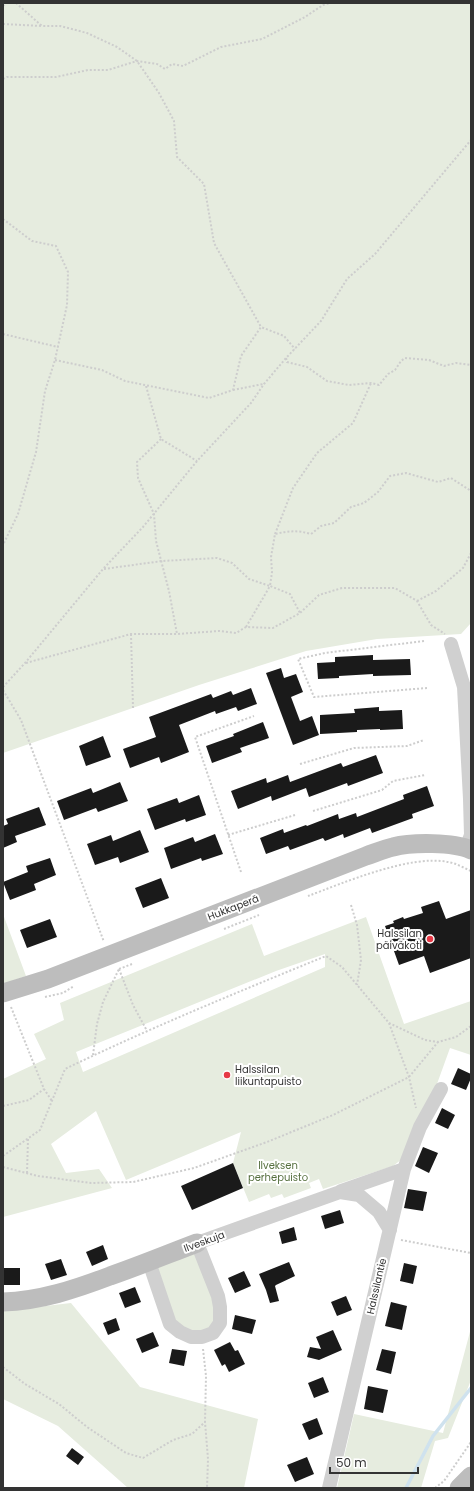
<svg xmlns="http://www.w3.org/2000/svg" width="474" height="1491" viewBox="0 0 474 1491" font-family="Poppins,sans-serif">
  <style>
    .green { fill: #e6ecdf; fill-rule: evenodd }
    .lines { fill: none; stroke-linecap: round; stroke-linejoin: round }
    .stream { stroke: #cfe2ee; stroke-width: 3.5 }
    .building { fill: #1a1a1a }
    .path { stroke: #cdcdcd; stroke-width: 2; stroke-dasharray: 2 2; stroke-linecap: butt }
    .street { stroke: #d0d0d0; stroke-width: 14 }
    .secondary { stroke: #bdbdbd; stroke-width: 19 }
    .poi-dot { fill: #e63946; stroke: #fff; stroke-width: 1.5 }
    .labels { text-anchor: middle; stroke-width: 4; stroke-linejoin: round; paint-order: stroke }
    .street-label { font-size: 10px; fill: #333; stroke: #fff }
    .poi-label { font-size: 10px; fill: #333; stroke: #fff; text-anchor: end }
    .park-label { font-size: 10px; fill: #56703f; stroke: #fff }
  </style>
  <rect width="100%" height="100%" fill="#fff"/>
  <!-- green -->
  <path class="green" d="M3,3h468v620l-10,11 -84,5 -71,12 -107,34 -196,68z
    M3,914l23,62 -23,8z
    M366,917l38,107 67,-23v54l-21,-7 -21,58 -27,53 -9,7 -70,23 -4,-10 -10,4 2,5 -27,10 -2,-4 -11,4 -2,-4 -20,8 -16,-39 8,-31 -115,48 -30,-69 -45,33 15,29 33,-4 13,19 -109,29v-138l43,-20 -12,-25 30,-14 -4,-17 192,-79 12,32zM325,954v13l-242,105 -7,-20 200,-81z
    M197,1243l21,53 -5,37 -33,-1 -31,-70z
    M71,1303l69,84 118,32 -14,69h-116l-70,-62 -55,-27v-88z
    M471,1328v52l-23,58 -13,3 -14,47h-84l17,-74 89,19z"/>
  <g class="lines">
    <!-- stream -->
    <path class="stream" d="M406,1488l27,-52 38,-48"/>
  </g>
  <!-- building -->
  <path class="building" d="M373,655v5l37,-1 1,16 -38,1v-2l-34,2v2l-21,1 -1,-16 18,-1v-5z
    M281,668l3,10 12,-4 7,18 -12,5 9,24 12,-5 7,19 -26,10 -27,-72z
    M251,688l6,16 -19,7 -2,-4 -20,7 -1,-3 -36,14 10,27 -28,11 -2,-6 -29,11 -7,-19 33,-12 -7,-20 62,-23 2,4 18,-7 2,4z
    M379,707v4l23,-1 1,19 -23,1v-1l-23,1v2l-37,2v-19l35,-2 -1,-4z
    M263,722l6,16 -29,10 2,4 -30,11 -6,-17 28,-10 -1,-2z
    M103,736l8,21 -25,9 -7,-20z
    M376,755l7,18 -35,13 -1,-3 -38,14 -3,-9 -34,13 -1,-5 -33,13 -7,-18 35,-13 1,5 21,-8 2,7 51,-19 2,4z
    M120,782l8,19 -30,11 -2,-4 -32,12 -7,-19 34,-13 2,5z
    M427,786l7,20 -22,8 1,4 -41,15 -2,-5 -26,10 -1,-4 -18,7 -2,-3 -33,12 -2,-4 -22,8 -6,-16 23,-9 1,4 22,-8 1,1 31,-12 1,5 17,-6 1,4 47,-18 -1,-4z
    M199,795l7,20 -20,7 -1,-3 -30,11 -8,-21 30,-11 2,5z
    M39,807l7,18 -31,11 2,6 -14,6v-22l5,-2 -2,-5z
    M140,830l9,22 -29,11 -2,-6 -23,8 -8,-21 24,-9 2,6z
    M215,834l8,20 -21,7 -1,-3 -30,11 -7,-21 29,-11 2,5z
    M50,858l6,17 -22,9 2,6 -26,10 -7,-18 25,-10 -2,-6z
    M161,878l8,20 -26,10 -8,-20z
    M439,901l7,18 25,-9v48l-41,15 -6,-17 -25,9 -14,-39 9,-3 -1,-2 10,-4 1,2 19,-6 -2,-6z
    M50,919l7,18 -30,11 -7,-18z
    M458,1068l13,6v4l-5,12 -15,-6z
    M442,1108l13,7 -7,14 -13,-6z
    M423,1147l15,6 -9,20 -14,-7z
    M233,1163l10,25 -51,22 -11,-24z
    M408,1189l19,3 -4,19 -19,-3z
    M340,1210l4,13 -19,6 -4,-13z
    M294,1227l3,13 -15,4 -3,-12z
    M103,1245l5,14 -16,7 -6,-14z
    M61,1259l6,16 -16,5 -6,-16z
    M289,1262l6,14 -19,9 -1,1 4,15 -9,2 -4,-13 -7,-16z
    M404,1263l13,3 -4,18 -13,-3z
    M3,1268h17v17h-17z
    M244,1271l7,15 -16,7 -7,-15z
    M135,1287l6,15 -16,6 -6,-15z
    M346,1296l6,14 -15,6 -6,-14z
    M391,1302l16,4 -5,24 -17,-4z
    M235,1315l21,5 -4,14 -20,-5z
    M116,1318l4,12 -12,5 -5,-12z
    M333,1330l9,20 -23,10 -12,-3 3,-10 11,2 -5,-12z
    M153,1332l6,14 -17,7 -6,-14z
    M230,1342l5,9 3,-1 7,14 -16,8 -4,-8 -3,2 -8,-16z
    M172,1349l15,2 -3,15 -15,-3z
    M382,1349l14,3 -5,22 -15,-4z
    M323,1377l6,15 -15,6 -6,-15z
    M368,1386l20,4 -5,23 -19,-4z
    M317,1418l6,16 -14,6 -7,-16z
    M72,1448l12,9 -6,8 -12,-9z
    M307,1457l7,17 -19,8 -8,-17z"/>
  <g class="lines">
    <!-- path -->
    <path class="path" d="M16,3l26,23h18l27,7 30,14 20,14 22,32 15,28 3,36 27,27 10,59 47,84
      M3,6l3,-3
      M3,24l39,2
      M3,79l4,-2h49l32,-7h20l29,-9 20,3 8,5 7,-5 11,2 38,-19 41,-8 43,-22 18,-12 8,-2
      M3,219l29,22 24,5 12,26 -1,33 -12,55 -10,31 -9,61 -18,62 -15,31
      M3,334l55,13
      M286,358l1,4 20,5 20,14 22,4 22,-2 8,2 9,-11 7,-4 6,-9 4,-3 24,2 15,6 12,-3 15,2
      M55,360l47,10 23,11 84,17 24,-8 8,-34 20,-29 23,9 11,13
      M471,383v8
      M146,386l15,53 36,22
      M233,390l30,-6
      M161,439l-24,23 1,16 16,36 2,27 13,50 8,43
      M275,534l18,-46 24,-35 36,-30 18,-40
      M104,569l58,-8 55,-3 15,5 17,16 21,7 2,-14 -1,-15 4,-23c13,-3 23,-4 36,0l10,-8 13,-3 17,-16 13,-4 14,-11 12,-16 16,-3 32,9 13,-4 20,13
      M417,601l19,-10 27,-23 8,-15
      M246,627l24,-41 20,8 10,19
      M131,634l2,74
      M424,641l-99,12 -27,6 16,38 113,-9
      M26,663l105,-29h46l42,-3 17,2 10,-6 27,1 27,-15 19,-18 23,-7h53l22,13 14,24 14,9
      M3,687l22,-24 78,-94 40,-42 54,-66 54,-58 13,-19 22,-26 35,-37 26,-42 28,-25 96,-114
      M3,690l18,30 83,222
      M300,764l54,-16 53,-2 17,-6
      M313,811l69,-21 11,-9 32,-6
      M228,835l67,-20
      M241,872l-46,-135 59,-21
      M308,896c35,-13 103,-42 140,-34 8,1 16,6 23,9
      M351,905l6,20 4,35 -4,25
      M224,929l35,-14
      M119,969l13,-5
      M119,969l14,36 14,26
      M45,997l18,-4 11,-7
      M11,1007l33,82 8,12
      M389,1023l20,54 7,31
      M93,1055l4,-31 6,-22 16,-33
      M3,1106l26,-6 15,-11
      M3,1156l37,-26 25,-61c85,-41 173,-77 261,-113l16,11 47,56 36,17 13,2 18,-5 15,-11
      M3,1167l35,9 53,7 42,-1 61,-14 73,-26 66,-27 76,-38 29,-35
      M27,1173l1,-34
      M401,1240l70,13
      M203,1349l3,27 -1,46 3,37 -1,29
      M3,1367l22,17 34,20 28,23 39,26 17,5 30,-18 19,-6 13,-12
      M435,1488l9,-7 27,-39"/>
    <!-- street -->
    <path class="street" d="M451,644l13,43 6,112 1,36 -5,13
      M341,1191l63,-22
      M149,1262l21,62 10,8 11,5h11l11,-4 7,-10v-16l-2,-11 -21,-53 143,-51 19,3 20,17 11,18
      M329,1488l75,-319 16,-42 21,-38"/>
    <!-- secondary -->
    <path class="secondary" d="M3,993l45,-14 318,-123c9,-3 18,-7 27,-9 19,-5 61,-5 78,3
      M3,1302c37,-1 73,-13 107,-26 29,-10 58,-22 87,-33
      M459,1488l12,-12"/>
  </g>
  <!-- markers -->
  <g class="poi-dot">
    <circle cx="430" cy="939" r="4"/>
    <circle cx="227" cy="1075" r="4"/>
  </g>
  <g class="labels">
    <!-- street labels -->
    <g class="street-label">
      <text transform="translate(233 907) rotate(-21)" y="4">Hukkaperä</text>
      <text transform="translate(204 1241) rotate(-20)" y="4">Ilveskuja</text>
      <text transform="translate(376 1286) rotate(-77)" y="4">Halssilantie</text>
    </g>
    <!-- poi labels -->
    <g class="poi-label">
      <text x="422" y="937">Halssilan<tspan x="422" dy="12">päiväkoti</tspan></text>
      <text x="235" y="1073" text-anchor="start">Halssilan<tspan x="235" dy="12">liikuntapuisto</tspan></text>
    </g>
    <!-- park labels -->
    <g class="park-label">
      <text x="278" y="1169">Ilveksen<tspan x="278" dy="12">perhepuisto</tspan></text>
    </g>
  </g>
  <!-- border -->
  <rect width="474" height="1491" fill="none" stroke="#333333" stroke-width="8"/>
  <!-- scale -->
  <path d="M330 1467v6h88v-6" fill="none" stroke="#333333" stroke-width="2"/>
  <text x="336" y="1467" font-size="12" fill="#333333" stroke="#ffffff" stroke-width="3" paint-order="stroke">50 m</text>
</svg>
